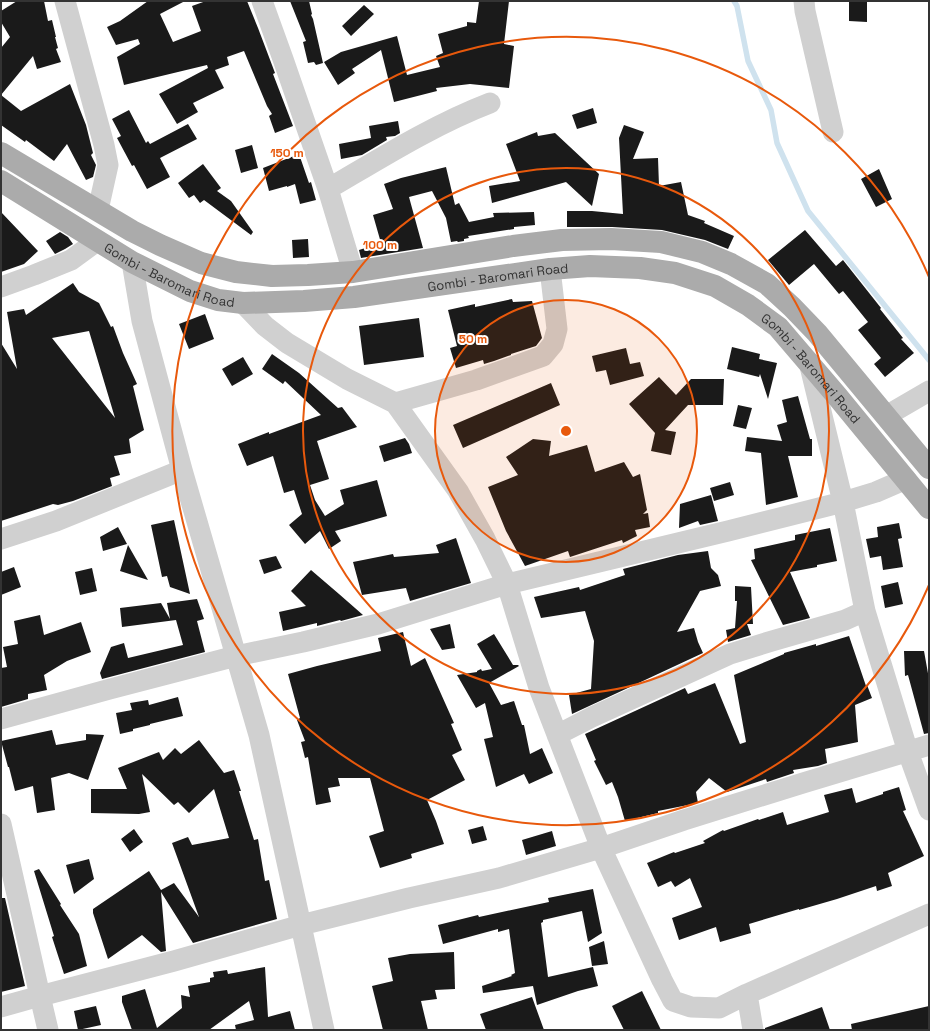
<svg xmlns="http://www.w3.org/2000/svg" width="930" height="1031" viewBox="0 0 930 1031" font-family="'Space Grotesk',sans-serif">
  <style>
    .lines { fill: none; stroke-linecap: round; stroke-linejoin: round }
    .stream { stroke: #cfe2ee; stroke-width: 5.5 }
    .building { fill: #1a1a1a; fill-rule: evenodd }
    .street { stroke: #d0d0d0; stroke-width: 21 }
    .primary { stroke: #ababab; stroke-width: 22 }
    .ring { fill: none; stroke: #e8590c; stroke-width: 2 }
    .labels { text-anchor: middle; stroke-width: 4; stroke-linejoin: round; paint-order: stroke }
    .street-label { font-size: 13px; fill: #333; stroke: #fff }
    .centre { fill: #e8590c; stroke: #fff; stroke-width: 2 }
    .ring-label { font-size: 12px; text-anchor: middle; font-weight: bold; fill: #e8590c; stroke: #fff; stroke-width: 4; stroke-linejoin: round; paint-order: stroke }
  </style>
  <rect width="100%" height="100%" fill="#fff"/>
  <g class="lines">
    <!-- stream -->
    <path class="stream" d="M734,1l3,5 11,55 23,49 6,33 31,68 121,149"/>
  </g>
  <!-- building -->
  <path class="building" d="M17,1h27l4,20 4,-1 4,17h-1l3,11 -2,1 5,13 -24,7 -4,-13 -32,39v-47l9,-11 -9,-15v-11z
    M148,1h37l-25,13 13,28 28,-11 -9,-25 14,-5h41l11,27 14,37 3,8 -2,1 20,52 -18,7 -6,-17 3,-2 -5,-8 -23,-55 -17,6 2,8 -14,5 9,18 -31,15 5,9 -21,12 -18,-30 49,-26 -1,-3 -83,20 -7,-28 23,-13 -2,-5 -22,6 -9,-18 13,-6z
    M290,1h19l3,13 -1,1 2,4 10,44 -7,2 -2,-3 -6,1 -5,-21 3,-1z
    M479,1h30l-5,43 10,2 -5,42 -39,-4 -34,4 1,3 -43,11 -13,-52 -29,19 3,4 -17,12 -14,-23 17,-10 56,-16 10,39 33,-8 -4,-11 7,-3 -5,-19 29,-8v-4l9,1z
    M849,1h18v21l-18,-1z
    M364,5l10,9 -23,22 -9,-10z
    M70,84l16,41 7,28 -2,2 5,10 -3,12 -7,3 -19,-36 -13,17 -28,-21 -1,2 -24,-17v-30l20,16z
    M593,108l4,15 -20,6 -5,-14z
    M129,110l17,33 2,-2 2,3 38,-20 9,15 -37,19 10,19 -23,12 -13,-24 -2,1 -15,-28 4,-2 -9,-17z
    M398,121l2,12 -5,3 -9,1 1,3 -25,15 -21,4 -2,-15 32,-6 -2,-12z
    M624,125l20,7 -11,27 25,-1 1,28 22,-4 7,33 17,6 -1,2 30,13 -6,13 -23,-9 -43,-10 -50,-3h-45v-16h25l31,3 -4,-76z
    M537,132l1,4 17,-3 44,41 -7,32 -26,-24 -74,21 -3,-17 31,-5 -14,-37z
    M252,145l6,23 -17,5 -6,-23z
    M299,154l10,29 2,-1 5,18 -16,4 -5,-20 -8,3v-1l-18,5 -6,-23z
    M203,164l18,24 -4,3 14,10 22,31 -2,3 -47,-35 -4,3 -6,-8 -5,3 -11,-15z
    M446,167l9,38 4,-2 10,19 25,-5 -1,-4 41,-1 1,13 -21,2v2l-46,7 1,2 -5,1v2l-6,1 -1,-1 -6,1 -5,-24 -14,-27 -23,6 14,51 -62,10 -2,-8 22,-7 -8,-28 20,-6 -9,-25 17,-6z
    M879,169l13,30 -16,8 -15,-28z
    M1,212l37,39 -14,13 -23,8z
    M805,230l31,36 7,-6 38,48 -1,1 23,29 -2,1 13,14 -29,24 -11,-13 7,-6 -23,-28 10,-8 -25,-31 -4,3 -25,-30 -25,21 -21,-25z
    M60,232l8,5 5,7 -8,5 -10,5 -9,-13z
    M308,239l1,18 -16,1 -1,-18z
    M73,283l6,9 20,11 12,24 2,-1 10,27 14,31 -4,2 11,44 -15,9 2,14 -17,3 6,19 -10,3 2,8 -39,15 -15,4 -5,-1 -52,17v-178l16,26 -10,-57 17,-3 2,6zM89,331l26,87 -63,-80z
    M512,299l1,3 19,-1 10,37 -6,8 -25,8v1l-17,6 -10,3 -1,-4 -27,8 -6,-20 7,-2 -9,-36 27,-6v3z
    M205,314l9,25 -25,10 -10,-25z
    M419,318l5,39 -60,8 -5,-39z
    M732,347l28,7 -1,5 18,4 -9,36 -8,-25 -1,3 -32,-8z
    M626,348l4,16 10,-2 4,14 -34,9 -4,-15 -10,2 -4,-16z
    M272,354l27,19 39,35 4,-1 15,20 -40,14 12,38 -19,6 5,15 10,16 19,-12 -4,-14 37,-10 10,36 -52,15 6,10 -12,8 -9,-18 -15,13 -16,-19 13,-11 -8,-24 -10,3 -11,-37 -26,10 -9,-22 31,-12v2l52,-19 -36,-34 -2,3 -21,-15z
    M243,357l10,17 -21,12 -10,-17z
    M659,377l17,18 15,-16h33l-1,26h-35l-23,25 11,2 -5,23 -20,-4 4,-18 -26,-29z
    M551,383l9,22 -97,43 -10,-23z
    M798,396l12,43h2v17h-24l10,41 -32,8 -5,-52 -16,-2 2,-14 35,4 -5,-16 10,-3 -5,-22z
    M738,405l14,3 -6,21 -13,-3z
    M405,438l4,6 3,9 -28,9 -5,-16z
    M533,439l18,2 -2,15 38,-11 8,27 29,-10 9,15 7,-3 7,36 -4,4 5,-1 2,14 -15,3 2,6 -14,7 -1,-3 -52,17 -2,-6 -43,15 -19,-35 -18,-44 30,-12 -12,-18z
    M730,482l4,13 -20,6 -4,-13z
    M711,495l7,26 -18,4 -2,-4 -19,7 1,-24z
    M174,520l16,74 -20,-7 -3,-11 -5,1 -11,-52z
    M899,523l3,15 -4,1 5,28 -20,3 -2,-14 -11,2 -4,-19 12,-2 -1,-10z
    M118,527l9,17 -24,7 -3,-14z
    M830,528l7,33 -20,4v2l-27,5 20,46 -27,7 -32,-65 4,-1 -1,-10 41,-9v-5z
    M456,538l15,45 -61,18 -4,-13 -44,7 -9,-33 40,-8 1,3 45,-4 -3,-8z
    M128,545l20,35 -28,-9z
    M708,551l3,17 7,7 3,11 -21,5 -23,41 17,-4 4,14 5,11 -131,61 -3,-19 22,-6 3,-48 -9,-30 -44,7 -7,-21 45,-10 1,3 45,-15 -2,-6 55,-14z
    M276,556l6,12 -18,6 -5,-14z
    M14,567l7,20 -20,8v-23z
    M92,568l5,23 -17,4 -5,-23z
    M311,570l28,24 24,21 -22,6 -1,-1 -23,6v-3l-34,8 -4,-19 27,-6 -15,-15z
    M898,582l5,22 -18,4 -4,-22z
    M735,586l16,1 2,37h-6l4,11 -23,7 -2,-12 9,-2 2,-27h-2z
    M197,599l7,20 -7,2 8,31 -103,27 -2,-6 11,-26 13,-4 4,15 55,-13 -7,-25 -54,7 -2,-19 41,-5 9,16 -3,-16z
    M40,615l4,20 37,-13 10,30 -24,9 -23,14 3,15 -19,4v5l-27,8v-39l6,-1 -4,-20 15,-3 -4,-23z
    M450,624l5,24 -13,2 -12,-21z
    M403,632l8,34 14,-8 29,65 -3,1 11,26 -10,5 13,25 -38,20 9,21 8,23 -33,10 1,4 -32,10 -11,-32 15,-5 -14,-53h-32l2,8 -12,2 3,14 -15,3 -8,-48 -3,1 -4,-16 4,-1 -8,-21 3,-2 -12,-44 29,-8 64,-15 -3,-13z
    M494,634l19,31h5l1,1 -30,17 12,22 13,-4 8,24h2l6,29 12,-6 11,25 -24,11 -5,-10 -28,13 -12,-48 9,-2 -8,-34 -9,5 -19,-33 20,-3v-1l4,-2 1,2 10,-2 -15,-25z
    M849,636l17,50 1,-1 5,13 -17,7 3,37 -33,7 2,14 -9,3 -25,4 1,3 -27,9 -1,-3 -39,13 -18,-14 -13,14 2,11 -40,8v2l-33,8 -7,-24 -6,-15 -6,3 -12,-24 2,-1 -11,-26 100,-46 3,6 27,-11 25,61 6,-2 -12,-67 50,-21v-1l32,-9v2z
    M904,651h20l5,28v54l-5,1 -16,-59 -3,1z
    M178,697l5,19 -33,8v1l-17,4v2l-13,3 -4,-21 16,-3 -2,-7 18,-3 1,5z
    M52,730l4,15 30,-5v-6l18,1 -16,45 -19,-7 -18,5 4,32 -18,3 -4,-27 -18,5 -6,-24h-1l-7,-26z
    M199,740l25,33 10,-3 7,21h-2l15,49 4,-1 7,42 4,-1 8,39 -84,24 -32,-51 5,59 -5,1 -19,-17 -34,24 -15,-46v-4l56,-38 12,19 13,-7 25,34 -27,-74 16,-6 4,8 37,-7 -15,-49 -25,24 -11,-11 -4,3 -32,-31 8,38 -11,2 -48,-1v-24h36l-9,-21 41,-16 4,8 12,-12 6,6z
    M899,787l7,23 -3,1 21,45 -36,17 4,13 -15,5 -1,-5 -39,13 -38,11v-1l-50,15 2,9 -31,9 -4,-15 -37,13 -7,-22 30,-11 -12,-29 -15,9 -4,-6 -13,6 -11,-24 27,-11 1,1 30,-10 -2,-2 20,-11 1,1 34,-12 1,1 24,-8 4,13 42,-13 -5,-17 28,-7 4,15 27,-9v-2z
    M483,826l4,14 -15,4 -4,-14z
    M134,829l9,13 -13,10 -9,-13z
    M552,831l4,15 -30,9 -4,-15z
    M89,859l5,20 -20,15 -8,-29z
    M39,869l22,35 -1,1 19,29 8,32 -23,8 -12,-37 2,-1 -20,-65z
    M593,889l9,44 -14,9 -6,-31 -39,9v2l-2,1 7,54 45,-10 5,19 -20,5 -41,14 -4,-19 -50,7 -1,-7 30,-10 -1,-1 4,-2 -6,-44 -11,3v-3l-55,15 -5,-19 40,-10 1,2 70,-15 -1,-4z
    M1,898h4l20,88 -24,6z
    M604,941l4,23 -16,2 -3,-19z
    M454,952l1,37 -20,1 2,9 -16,2 7,29h-45l-11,-44 21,-5 -5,-23 22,-4z
    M265,967l3,50 22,-6 5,19h-59l-1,-5 19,-5 -5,-19 -40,29h-77l-10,-28v-6l23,-7 12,39 25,-20 -1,-13 9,2 -2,-11 22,-4v-4l4,-1 -1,-5 14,-2 1,4z
    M642,991l19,39h-37l-12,-24z
    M532,997l12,33h-58l-6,-16z
    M96,1006l5,19 -23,5 -4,-19z
    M929,1006v24h-77l-1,-6z
    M822,1007l8,23h-65v-2z"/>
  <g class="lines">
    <!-- street -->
    <path class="street" d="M65,1l39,144 4,20 -10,45
      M262,1l21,58 45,130 25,83
      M804,1l1,10 28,121
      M328,189c53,-31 105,-64 162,-86
      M132,262l10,59 40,149 77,265 65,295
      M1,287l33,-12 37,-15 26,-19
      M243,303l22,23 22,17 60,36 48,24 63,88 27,48 22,45 32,104 62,160 61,132 11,21 18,6 28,1 28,-14 182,-80
      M809,362l34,140 22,109 43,141 21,58
      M395,403l81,-23 67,-24 10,-12 4,-15 -7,-60
      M886,416l43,-25
      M1,539l55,-18 126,-51
      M1,719l109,-30 126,-33 67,-14 75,-18 129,-40 221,-53 115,-29 33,-10 30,-13
      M557,735l35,-18 138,-63 42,-13 73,-21 20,-9
      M1,824l39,172 -39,11
      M747,994l6,36
      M48,1030l-8,-34 134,-35 127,-36 108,-27 90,-20 102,-30 83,-28 119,-37 126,-38"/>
    <!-- primary -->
    <g class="primary">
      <path d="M1,153l131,78 28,14 41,18 35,9 36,4 36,-1 45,-3 160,-26 49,-6 49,-1 50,3 41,10 29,12 36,20 25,23 25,26 112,135"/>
      <path id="s1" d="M1,181l131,81 58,29 28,9 25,3 61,-2 50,-4 196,-28 40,-3 50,2 35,5 40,13 33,19 30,22 59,69 92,112"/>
    </g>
  </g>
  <!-- distance rings -->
  <circle cx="566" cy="431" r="131" fill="#e8590c" fill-opacity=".12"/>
  <g class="ring">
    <circle cx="566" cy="431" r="131"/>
    <circle cx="566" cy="431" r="263"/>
    <path d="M929 585A394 394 0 1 1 929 277"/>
  </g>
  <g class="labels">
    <!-- street labels -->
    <g class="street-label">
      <text dy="5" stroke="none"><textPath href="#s1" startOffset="194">Gombi - Baromari Road</textPath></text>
      <text dy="5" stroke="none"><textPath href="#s1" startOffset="530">Gombi - Baromari Road</textPath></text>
      <text dy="5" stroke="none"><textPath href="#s1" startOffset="878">Gombi - Baromari Road</textPath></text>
    </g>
  </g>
  <circle cx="566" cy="431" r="6" class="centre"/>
  <g class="ring-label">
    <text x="287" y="157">150 m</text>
    <text x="380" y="249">100 m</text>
    <text x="473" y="343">50 m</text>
  </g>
  <!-- border -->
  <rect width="930" height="1031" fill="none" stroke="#333333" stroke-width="4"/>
</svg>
